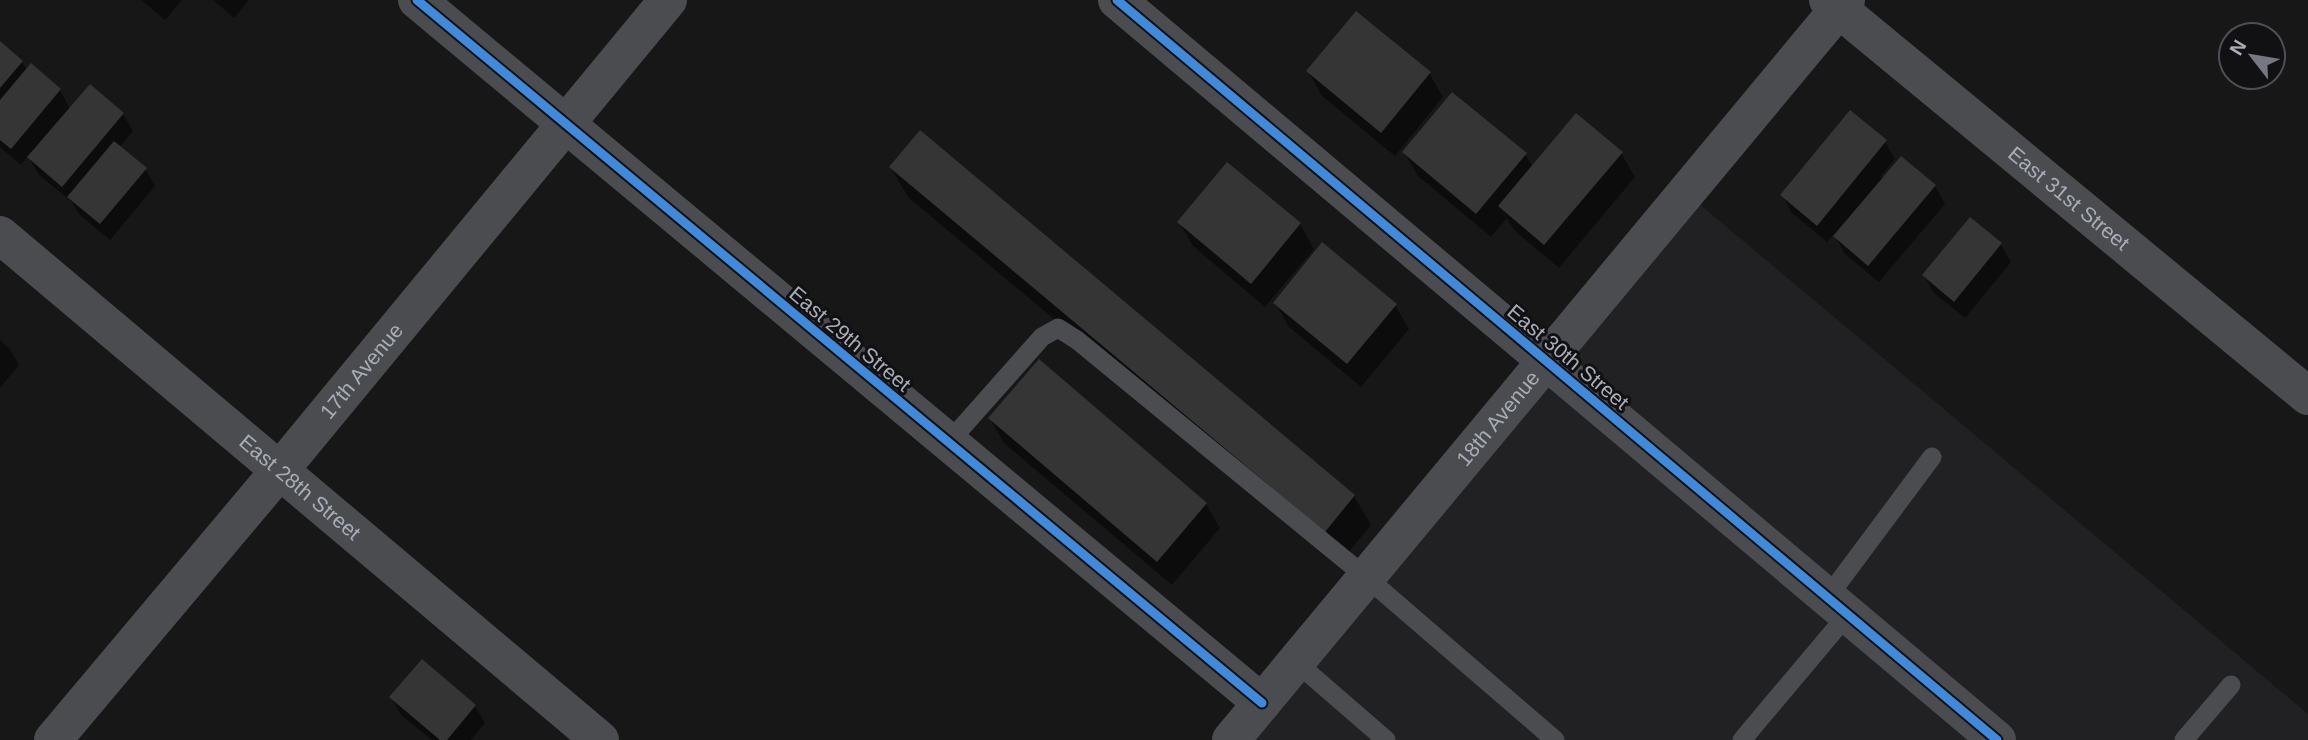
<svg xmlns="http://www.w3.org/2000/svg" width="2308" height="740" viewBox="0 0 2308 740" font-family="Helvetica,sans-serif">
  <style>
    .built { fill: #212123 }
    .shadow { fill: #0007 }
    .building { fill: #353536 }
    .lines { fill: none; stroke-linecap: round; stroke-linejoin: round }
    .lane { stroke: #4b4c50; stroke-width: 19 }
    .street { stroke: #4b4c50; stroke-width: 38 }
    .cycleway-casing { stroke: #111113; stroke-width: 13 }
    .cycleway { stroke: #408adc; stroke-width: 9 }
    .labels { text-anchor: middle; stroke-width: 6; stroke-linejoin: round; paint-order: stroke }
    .street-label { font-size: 21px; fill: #a8adb8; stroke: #111113 }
  </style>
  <rect width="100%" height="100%" fill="#171717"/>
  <!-- built -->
  <path class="built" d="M1691,197l617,517v26h-1073z"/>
  <!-- shadow -->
  <path class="shadow" d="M141,0h41l-17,20z
    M213,0h36l-15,18z
    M0,43l22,19 5,9 33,19 10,19 20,-23 33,28 10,17 -13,16 25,22 10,17 -45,54 -31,-26 -7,-12 -33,-27 -11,-19 -7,9 -21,-18z
    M1308,71l121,2 14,24 -48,59 -73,-60z
    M1885,142l10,17 -15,18 55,9 10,18 -66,78 -34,-28 -11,-20 -7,8 -35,-29 -10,-18z
    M1404,152l121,2 8,13 88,-14 14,24 -76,91 -45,-38 -7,-12 -16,19 -73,-61z
    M1227,164l73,60 14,25 -49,58 -72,-61 -14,-24z
    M891,168l463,328 17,29 -29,35 -434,-363z
    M1970,220l31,25 10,17 -46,56 -31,-25 -10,-17z
    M1275,303l120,2 14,24 -48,58 -72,-60z
    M0,340l9,8 10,17 -19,23z
    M990,419l216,85 14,24 -48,57 -168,-142z
    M391,697l84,9 10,17 -14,17h-39l-31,-25z"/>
  <!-- building -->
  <path class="building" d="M1356,11l75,61 -50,61 -75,-62z
    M0,41l23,20 -23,27z
    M31,63l30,26 -50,60 -11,-9v-40z
    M90,84l34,29 -62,74 -35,-30z
    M1452,92l75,61 -51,61 -74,-62z
    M1850,110l37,30 -70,86 -37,-31z
    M1576,113l47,39 -79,93 -46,-39z
    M920,130l435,365 -30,37 -436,-365z
    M114,141l33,27 -47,56 -33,-27z
    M1901,156l35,29 -68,81 -35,-30z
    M1227,162l74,61 -50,61 -74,-62z
    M1970,217l32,26 -48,59 -32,-27z
    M1322,242l75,62 -50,60 -74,-61z
    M1039,359l168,144 -50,59 -169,-144z
    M422,659l54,46 -29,35h-7l-51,-43z"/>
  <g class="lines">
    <!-- lane -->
    <path class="lane" d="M948,443l94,-106 16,-9 19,12 289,237 189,163
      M1827,598l105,-141
      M1296,662l90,78
      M1742,740l106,-126
      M2184,740l47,-55"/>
    <!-- street -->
    <g class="street">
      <path d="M417,0l845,703"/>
      <path d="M1117,0l880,740"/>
      <path id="s1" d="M1828,0l480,396"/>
      <path id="s2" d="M0,235l600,505"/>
      <path id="s3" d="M53,740l227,-270 388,-470"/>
      <path id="s4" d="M1231,740l615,-740"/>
    </g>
    <defs>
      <path id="cycleway" d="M417,0l845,703
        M1117,0l880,740"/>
    </defs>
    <!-- cycleway casing -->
    <use href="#cycleway" class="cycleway-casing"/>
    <!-- cycleway -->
    <use href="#cycleway" class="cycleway"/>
  </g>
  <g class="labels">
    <!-- street labels -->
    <g class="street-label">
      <text dy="7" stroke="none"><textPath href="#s1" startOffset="312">East 31st Street</textPath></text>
      <text transform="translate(850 339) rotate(40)" y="7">East 29th Street</text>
      <text transform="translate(1568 357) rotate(40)" y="7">East 30th Street</text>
      <text dy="7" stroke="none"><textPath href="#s3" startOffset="481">17th Avenue</textPath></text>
      <text dy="7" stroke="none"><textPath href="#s4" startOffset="418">18th Avenue</textPath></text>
      <text dy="7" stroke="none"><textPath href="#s2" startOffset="392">East 28th Street</textPath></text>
    </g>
  </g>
  <!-- north arrow -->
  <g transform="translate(2252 56) rotate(301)"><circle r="33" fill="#111113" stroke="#4d4f55" stroke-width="2"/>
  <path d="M0-5L12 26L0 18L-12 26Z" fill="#757880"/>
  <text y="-10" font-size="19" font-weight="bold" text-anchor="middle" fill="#a8adb8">N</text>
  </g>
</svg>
